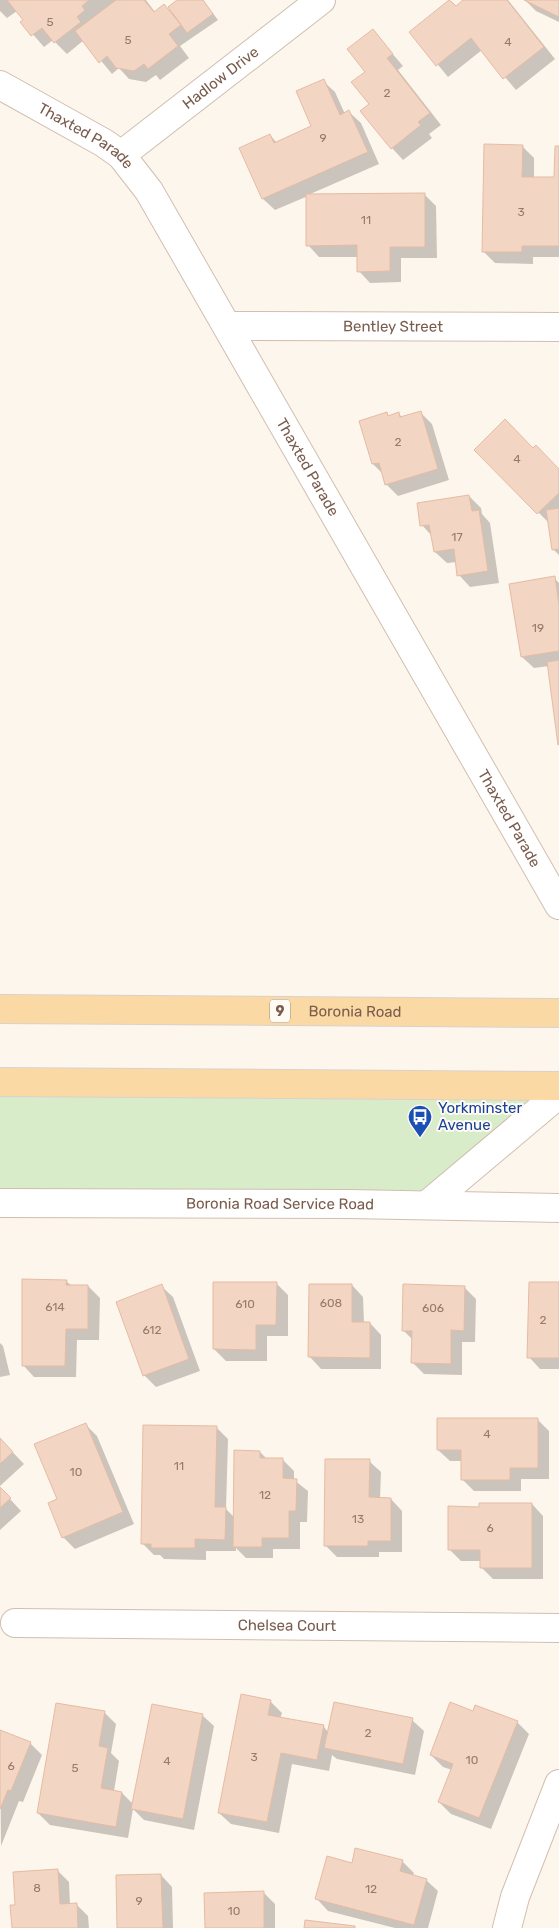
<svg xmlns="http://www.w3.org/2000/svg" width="559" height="1928" viewBox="0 0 559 1928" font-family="Rubik,sans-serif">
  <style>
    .green { fill: #d8ecc9 }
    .shadow { fill: #0003 }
    .building { fill: #f3d5c3; stroke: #e6bba3 }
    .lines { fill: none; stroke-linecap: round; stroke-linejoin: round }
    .street-casing { stroke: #d1beb0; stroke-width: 30 }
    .primary-casing { stroke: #dad1cd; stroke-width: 30 }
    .street { stroke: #fff; stroke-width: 28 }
    .primary { stroke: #fbd9a5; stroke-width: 28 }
    .labels { text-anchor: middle; stroke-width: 4; stroke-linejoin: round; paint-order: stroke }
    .number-label { font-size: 12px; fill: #987a6a }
    .shield { fill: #fffaf3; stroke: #a28b7f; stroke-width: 1 }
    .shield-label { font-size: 14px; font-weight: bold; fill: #7a5c4d }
    .street-label { font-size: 15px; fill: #7a5c4d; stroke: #fffaf3 }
    .transit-label { font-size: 15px; fill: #164399; stroke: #fffaf3; text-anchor: start }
  </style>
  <rect width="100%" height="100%" fill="#fdf6ec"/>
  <!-- green -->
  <path class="green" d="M0,1082l559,4 -132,119 -427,-2z"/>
  <!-- shadow -->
  <path class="shadow" d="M0,0h146l9,12 9,-6 10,9 5,-15h24l15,20 -38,26 9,12 -29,22 -4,-5 -10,7 -17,-3 -10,-11 -7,6 -28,-34 -17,14 -14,-14 -9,7 -22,-25 3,-2 -8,-9 -10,7 -7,-7z
    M465,0h43l47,59 -39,31 -34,-40 -34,27 -37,-45 40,-31 6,6z
    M525,0h34v22l-23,-11z
    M373,31l30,35 -5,4 43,55 -12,9 3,4 -29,22 -11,-12 -21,-44 -4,-32z
    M323,81l12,11 10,22 4,-2 12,11 18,41 -71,31 116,-1 12,12 1,52h-36v24l-31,1 -11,-12 -1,-14h-39l-11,-12v-49l-33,14 -12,-11 -22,-51 29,-13 7,8 36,-16z
    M522,146l12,12v21h21l4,-32v110h-26v7l-38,-1 -12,-12z
    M420,412l12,12 17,56 -51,16 -12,-12 -3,-10 -10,-10 -12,-43 25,-8 4,4 9,-3 4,4z
    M476,450h57l26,21v84l-6,-6 -3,-25z
    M469,496l12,12 1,6 8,9 9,60 -29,4 -11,-12 -2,-13 -10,1 -12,-11 -3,-16 -10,-11z
    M554,578l5,5v159l-10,-76 -15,2 -12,-11z
    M66,1281l6,5h16l12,12 -1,42h-22l-1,37h-42l-11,-12z
    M277,1284l11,11v41h-21v25h-41l-12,-12z
    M559,1284v85h-19l-11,-12z
    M352,1285l11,12 1,26h6l11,12v34h-60l-11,-12z
    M161,1286l12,11 27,74 -44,16 -12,-12z
    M464,1287l12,12 -1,43h-13v33l-38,-1 -12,-12 1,-22 -10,-10z
    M0,1343l3,3 7,29 -10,2z
    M537,1419l12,12v48h-28v12h-47l-12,-12v-18h-12l-12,-11z
    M85,1424l12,12 37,88 -59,25 -12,-12z
    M216,1427l12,12 -2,70 9,9 25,-66 8,8h15l11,11v9l14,11 -1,31h-7v27h-27v9h-27l-10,-10v3h-30v9l-42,-1 -4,-4h-6l-12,-12z
    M0,1439l24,25 -24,22z
    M369,1461l12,11 -1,27h11l11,12v41h-23v5h-42l-12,-12z
    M0,1488l21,23 -21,19z
    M532,1504l11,12v63h-50l-12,-12v-6h-20l-12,-12 31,-41z
    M270,1701l12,12 -2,6 44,8 4,5 84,-12 12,11 -9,44 -78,-16 -5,-4 -3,16 -37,-7 -13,69 -48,-9 -12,-11z
    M104,1712l12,12 -5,29 8,8 -5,30 8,2 11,11 69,-89 12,11 -20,104 -50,-10 -11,-11 -5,29 -78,-13 -12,-12z
    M473,1713l44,9 12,12 -38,95 -40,-15 -12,-12 13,-32 -9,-3 -12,-12z
    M0,1732l30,11 12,12 -19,47 -4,-1 -18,45z
    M402,1861l12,12 -1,3 13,4 12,11 -10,37h-33l-67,-17 -11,-12 36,-35z
    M58,1871l11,11 1,23 6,-1 12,12 1,12h-76l4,-22z
    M161,1875l11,12 1,41h-55z
    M263,1892l12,12v24h-69z"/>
  <!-- building -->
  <path class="building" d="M7,0h82l-7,6 3,4 -8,7 4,5 -27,21 -12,-15 -11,8 -11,-14 3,-2z
    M116,0h28l10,12 10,-8 17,21 -12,9 9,12 -30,23 -4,-5 -10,7 -18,-3 -9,-12 -8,7 -24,-32z
    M177,0h26l10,14 -26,19 -19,-26z
    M449,0l7,6 7,-6h44l37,47 -41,32 -32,-41 -35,28 -27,-34z
    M524,0h35v17z
    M373,29l20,25 -6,4 43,55 -12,9 3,3 -30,24 -31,-38 9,-7 -18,-22 14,-10 -18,-23z
    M324,79l16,36 9,-5 19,42 -106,47 -23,-51 31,-14 4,9 37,-17 -15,-35z
    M484,144l39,1 -1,32h32l1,-31h4v100h-37v6h-40z
    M425,193v54h-35v24l-33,1v-27l-51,1v-52z
    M421,411l17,58 -53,16 -6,-22 -7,1 -13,-43 28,-9 1,4 11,-4 1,5z
    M505,419l28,29 3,-3 23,24v24l-22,21 -63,-64z
    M469,495l3,16 7,-1 9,61 -31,5 -3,-27 -20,3 -5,-27 -9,1 -3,-23z
    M559,508v41l-7,1 -6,-40z
    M555,576l4,29v46l-38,6 -12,-73z
    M559,660v84l-1,1 -11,-83z
    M22,1279l45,1 -1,5h22v44h-22l-1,37h-43z
    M213,1282h64l-1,43h-20v25l-43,-1z
    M529,1282h30v76h-32z
    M162,1284l27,75 -46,17 -27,-74z
    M309,1284h43v38h18v36l-62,-1z
    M403,1284l62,2 -1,45 -13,-1v34l-40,-1 1,-32h-10z
    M437,1418h101v50h-28v12h-49v-30h-24z
    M86,1423l37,89 -61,26 -14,-35 9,-4 -23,-55z
    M143,1425l74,1 -2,81h11l-1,33 -30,-1v9h-44v-4h-10z
    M0,1438l13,14 -13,12z
    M234,1450l26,1v7h23v20l14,1 -1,32h-7v27h-27v9h-29z
    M325,1459h45l-1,38 22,1v43h-23v5h-44z
    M0,1487l11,11 -11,10z
    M479,1503h53v65h-52v-18h-32v-44l31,1z
    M241,1694l30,6 -3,15 56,10 -7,35 -36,-7 -14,69 -49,-9z
    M334,1702l79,16 -10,46 -79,-16z
    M450,1702l23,9 2,-6 43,16 -39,97 -41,-16 15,-38 -23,-9z
    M56,1703l49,8 -6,35 9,2 -7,40 21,4 -6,35 -79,-14z
    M152,1704l51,10 -20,105 -52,-10z
    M0,1730l31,12 -20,49 -3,-1 -8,19z
    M355,1848l48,12 -3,11 27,8 -13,46 -99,-26 12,-43 25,7z
    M58,1869l2,35 17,-1 1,25h-66l-2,-23h5l-2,-33z
    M161,1874l2,54h-46l-1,-53z
    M264,1891v37h-59l-1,-35z
    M305,1920l50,6v2h-51z"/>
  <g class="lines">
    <defs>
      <g id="street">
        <path id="s1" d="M0,85l104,58 17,12 28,36 410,714"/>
        <path id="s2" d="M121,155l200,-155"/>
        <path id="s3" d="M228,326l331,1"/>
        <path id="s4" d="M0,1203l348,1 211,4"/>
        <path d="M427,1205l132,-111"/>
        <path id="s5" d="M15,1623l544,5"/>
        <path d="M507,1928l8,-31 44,-113"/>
      </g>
      <g id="primary">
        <path id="s6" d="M0,1009l559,4"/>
        <path d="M0,1082l559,4"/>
      </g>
    </defs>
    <!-- street casing -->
    <use href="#street" class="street-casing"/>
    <!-- primary casing -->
    <use href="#primary" class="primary-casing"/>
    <!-- street -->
    <use href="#street" class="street"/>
    <!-- primary -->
    <use href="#primary" class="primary"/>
  </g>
  <!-- icons -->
  <defs>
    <symbol id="bus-pin" viewBox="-11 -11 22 30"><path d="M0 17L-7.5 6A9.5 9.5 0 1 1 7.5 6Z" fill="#1a4fb4" stroke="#fffaf3"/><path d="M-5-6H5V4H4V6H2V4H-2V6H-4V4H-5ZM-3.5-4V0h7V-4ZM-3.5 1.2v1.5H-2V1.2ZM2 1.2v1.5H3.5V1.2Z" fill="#fff"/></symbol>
  </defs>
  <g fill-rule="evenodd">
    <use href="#bus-pin" x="406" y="1103" width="28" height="38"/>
  </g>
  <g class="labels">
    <!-- number labels -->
    <g class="number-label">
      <text x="50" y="26">5</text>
      <text x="128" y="44">5</text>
      <text x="508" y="46">4</text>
      <text x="387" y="97">2</text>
      <text x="323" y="142">9</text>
      <text x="521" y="216">3</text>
      <text x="366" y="224">11</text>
      <text x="398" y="446">2</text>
      <text x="517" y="463">4</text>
      <text x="457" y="541">17</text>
      <text x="538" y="632">19</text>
      <text x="331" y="1307">608</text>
      <text x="245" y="1308">610</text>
      <text x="55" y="1311">614</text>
      <text x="433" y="1312">606</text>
      <text x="543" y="1324">2</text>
      <text x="152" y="1334">612</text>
      <text x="487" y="1438">4</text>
      <text x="179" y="1470">11</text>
      <text x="76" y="1476">10</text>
      <text x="265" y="1499">12</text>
      <text x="358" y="1523">13</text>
      <text x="490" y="1532">6</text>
      <text x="368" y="1737">2</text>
      <text x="254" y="1761">3</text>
      <text x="472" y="1764">10</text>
      <text x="167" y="1765">4</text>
      <text x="11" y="1770">6</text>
      <text x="75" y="1772">5</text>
      <text x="37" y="1892">8</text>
      <text x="371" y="1893">12</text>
      <text x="139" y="1905">9</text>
      <text x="234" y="1915">10</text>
    </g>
    <!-- shield labels -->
    <rect class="shield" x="270" y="999.5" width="20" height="23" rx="4"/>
    <g class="shield-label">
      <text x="280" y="1016">9</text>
    </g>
    <!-- street labels -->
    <g class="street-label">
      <text dy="5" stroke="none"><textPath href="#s2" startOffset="126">Hadlow Drive</textPath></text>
      <text dy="5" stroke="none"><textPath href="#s1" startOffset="100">Thaxted Parade</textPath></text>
      <text dy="5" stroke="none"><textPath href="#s3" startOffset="165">Bentley Street</textPath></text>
      <text dy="5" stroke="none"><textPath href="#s1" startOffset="504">Thaxted Parade</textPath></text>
      <text dy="5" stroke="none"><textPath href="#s1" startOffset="909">Thaxted Parade</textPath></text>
      <text dy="5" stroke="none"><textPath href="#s6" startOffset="355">Boronia Road</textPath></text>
      <text dy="5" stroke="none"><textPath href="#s4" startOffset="280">Boronia Road Service Road</textPath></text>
      <text dy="5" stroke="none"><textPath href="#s5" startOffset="272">Chelsea Court</textPath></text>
    </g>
    <!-- transit labels -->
    <g class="transit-label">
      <text x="438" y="1113">Yorkminster<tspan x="438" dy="17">Avenue</tspan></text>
    </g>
  </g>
</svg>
